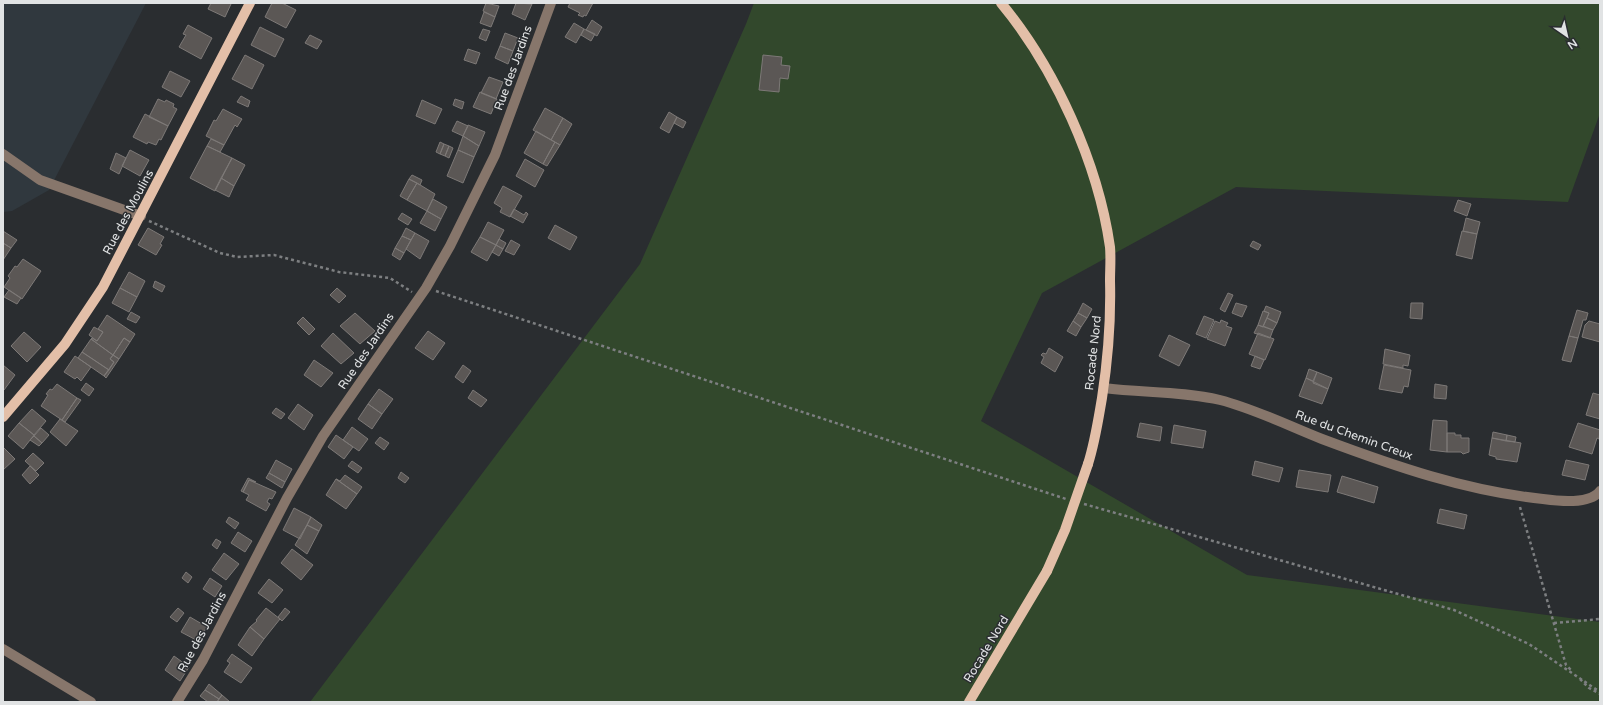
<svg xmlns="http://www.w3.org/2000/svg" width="1603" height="705" viewBox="0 0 1603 705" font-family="'Varela Round',sans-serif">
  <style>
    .built { fill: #30383e }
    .green { fill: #32482c }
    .building { fill: #5b5755; stroke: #7d7977 }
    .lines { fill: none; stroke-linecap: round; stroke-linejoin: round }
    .path { stroke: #7d7f81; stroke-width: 2.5; stroke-dasharray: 3 3; stroke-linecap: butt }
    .minor { stroke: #87766b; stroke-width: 10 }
    .major { stroke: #e3bfa8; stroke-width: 10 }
    .major-bridge { stroke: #e3bfa8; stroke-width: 10 }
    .labels { text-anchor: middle; stroke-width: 3; stroke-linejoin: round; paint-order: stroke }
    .street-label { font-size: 12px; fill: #e1e3e4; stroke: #2a2d30 }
  </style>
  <rect width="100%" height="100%" fill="#2a2d30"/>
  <!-- built -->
  <path class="built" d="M3,3h143l-97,187 -37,21 -9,1z"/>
  <!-- green -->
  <path class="green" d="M754,3h846v110l-32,89 -332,-15 -194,106 -61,128 266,154 353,47v80h-1290l330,-438 106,-240z"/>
  <!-- building -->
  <path class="building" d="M211,3h19l1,1 -6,13 -17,-8z
    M272,3h10l14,7 -10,18 -21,-11z
    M486,3l13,3 -4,11 -12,-6z
    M516,3l16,1 -7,16 -13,-6z
    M570,3h23l-7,13 -2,-1 -1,2 -5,-2 2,-2 -12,-6z
    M484,12l11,5 -4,10 -11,-4z
    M592,20l10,7 -5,9 -11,-6z
    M574,23l10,6 -8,14 -11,-6z
    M188,25l24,13 -11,21 -22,-12 7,-12 -3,-1z
    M260,27l24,12 -9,18 -24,-12z
    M483,29l7,2 -4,10 -7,-3z
    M584,29l11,5 -4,7 -10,-6z
    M505,33l13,5 -5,13 -13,-5z
    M310,35l12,6 -5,8 -12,-6z
    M500,46l13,5 -5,13 -13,-6z
    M468,49l12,4 -4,11 -12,-4z
    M245,55l19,10 -12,24 -20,-10z
    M763,55l19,2 -1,8 9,1 -2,13 -8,-1 -1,14 -20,-2z
    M170,71l20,10 -9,16 -19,-10z
    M489,77l14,5 -7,17 -15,-6z
    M480,92l17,7 -6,15 -18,-7z
    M241,96l9,5 -2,6 -11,-5z
    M158,99l7,3 1,-2 8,4 -1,3 4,2 -9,17 -19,-9z
    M455,99l9,3 -2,7 -9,-4z
    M422,100l20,9 -7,15 -19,-8z
    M545,108l18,10 -12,22 -18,-10z
    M223,109l19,10 -5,8 -2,-2 -11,20 -18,-9 8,-16 2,1z
    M669,112l8,5 -8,16 -9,-5z
    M145,114l23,12 -7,14 -2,-1 -3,6 -8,-3 -1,2 -14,-7z
    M677,117l9,5 -3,6 -9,-5z
    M563,118l9,6 -12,21 -9,-5z
    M457,121l11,5 -5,10 -11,-5z
    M468,125l17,7 -6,14 -16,-10z
    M536,131l19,11 -12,22 -19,-11z
    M463,136l16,10 -5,11 -16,-7z
    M211,139l13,6 -4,7 -13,-6z
    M440,142l4,2 -4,10 -4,-2z
    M555,142l5,3 -13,21 -4,-2z
    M444,144l5,2 -4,10 -5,-2z
    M207,146l25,12 -17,33 -25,-13z
    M449,146l4,2 -4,10 -4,-2z
    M130,150l19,10 -9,16 -18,-10z
    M458,150l16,7 -11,26 -16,-7z
    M116,153l10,5 -7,16 -9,-5z
    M232,158l13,7 -11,21 -13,-8z
    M525,159l19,11 -9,17 -19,-11z
    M412,175l10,5 -2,5 -11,-6z
    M221,178l13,8 -5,11 -14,-7z
    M409,179l8,4 -10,17 -7,-4z
    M417,183l18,11 -8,17 -20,-11z
    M503,186l19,10 -12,21 -10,-5 2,-4 -8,-5z
    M433,199l14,8 -6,12 -14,-8z
    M1458,200l13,4 -4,12 -13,-5z
    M514,209l10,6 2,-3 2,2 -5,9 -13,-7z
    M427,211l14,8 -6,12 -15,-8z
    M402,213l10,6 -4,6 -10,-6z
    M1466,218l14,4 -3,12 -14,-3z
    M488,222l16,8 -8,15 -16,-8z
    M555,225l22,12 -7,13 -22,-12z
    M148,228l16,9 -4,7 2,1 -6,10 -18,-10z
    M406,228l9,5 -4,7 -9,-4z
    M3,231l14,9 -6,8 -8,-5z
    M1462,231l15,3 -5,25 -16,-4z
    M415,233l14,8 -9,18 -14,-10z
    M402,236l9,4 -7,13 -9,-5z
    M480,237l16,8 -9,16 -16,-9z
    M499,239l7,4 -3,6 -7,-4z
    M511,240l9,5 -6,10 -9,-4z
    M1253,241l8,4 -3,5 -8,-4z
    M3,243l8,5 -8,12z
    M496,245l7,4 -4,7 -7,-4z
    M395,248l9,5 -4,7 -8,-5z
    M23,259l18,12 -19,28 -18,-12 6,-9 -2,-2 7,-10 2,1z
    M129,272l16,9 -8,16 -17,-9z
    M155,281l10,5 -3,6 -9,-5z
    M120,288l17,9 -8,15 -17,-9z
    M337,288l9,8 -7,7 -9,-8z
    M9,290l12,8 -4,6 -13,-7z
    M1228,293l5,2 -8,17 -5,-3z
    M1083,303l9,6 -5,9 -9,-5z
    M1236,303l11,3 -5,11 -10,-4z
    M1411,303h12l-1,16 -12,-1z
    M1266,306l15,6 -4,11 -10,-5 2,-5 -5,-2z
    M1577,310l11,3 -2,7h-3l-5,18 -9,-2z
    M1263,311l6,2 -6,14 -5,-2z
    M131,312l9,5 -4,6 -9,-4z
    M355,313l20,18 -15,13 -20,-18z
    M1078,313l9,5 -6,9 -8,-6z
    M107,315l28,19 -5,8 -6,-4 -11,17 -22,-16 1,-1 5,3 6,-9 -5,-3z
    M1204,316l10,4 -8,18 -10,-4z
    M303,317l12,12 -6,6 -12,-12z
    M1267,318l10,5 -4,7 -10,-4z
    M1221,320l7,3 -2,3 6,2 -7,18 -18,-7 8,-18 5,2z
    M1073,321l8,6 -5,9 -9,-5z
    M1589,321l11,3v18l-18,-5 3,-12z
    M1258,325l15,5 -3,8 -16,-5z
    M94,327l9,5 -6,9 -8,-6z
    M428,331l17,12 -12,17 -18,-12z
    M24,332l17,15 -14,15 -16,-16z
    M333,333l21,20 -13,11 -20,-18z
    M1258,333l16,6 -9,21 -16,-6z
    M1169,335l21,10 -11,21 -20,-10z
    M1569,336l9,2 -7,24 -9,-2z
    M124,338l6,4 -11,17 -6,-4z
    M91,339l22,16 -3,4 4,3 -5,8 -27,-18z
    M1049,348l14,9 -8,15 -14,-9 3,-6 -3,-2 2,-2 3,1z
    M1385,349l25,6 -2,11 -5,-1v3l-20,-4z
    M82,352l27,18 -5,6 -26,-18z
    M113,355l6,4 -13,19 -2,-2 10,-14 -4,-3z
    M75,356l16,11 -10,14 -4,-4 -2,2 -11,-7z
    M1255,356l9,4 -4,9 -9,-3z
    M314,360l19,13 -12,14 -17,-12z
    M3,365l12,10 -11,15 -1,-1z
    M463,365l8,6 -8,12 -8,-6z
    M1384,365l27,5 -3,17 -4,-1 -2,7 -23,-4z
    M1309,369l8,3 -4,9 -7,-3z
    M1317,372l15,6 -4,11 -15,-6z
    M1306,378l22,11 -6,15 -23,-8z
    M86,383l8,6 -5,7 -8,-6z
    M57,384l20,14 -15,22 -21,-14 7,-11 -2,-1 4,-5 2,1z
    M1435,384l12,2 -1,13 -12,-1z
    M379,389l14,10 -11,15 -14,-10z
    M473,390l14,10 -6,7 -13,-9z
    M1593,393l7,2v24l-14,-4z
    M77,398l4,2 -16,22 -3,-2z
    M298,404l15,11 -9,15 -16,-12z
    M368,404l14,10 -10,15 -14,-10z
    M276,408l9,6 -4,5 -9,-6z
    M32,409l14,12 -12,14 -15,-12z
    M60,419l18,12 -12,15 -16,-14z
    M1433,420l14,1v31l-17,-2z
    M19,423l15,12 -11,14 -15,-13z
    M1140,423l22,4 -2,14 -23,-4z
    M1578,423l22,7 -1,9 -2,-1 -5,16 -23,-7z
    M1174,425l32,6 -3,17 -32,-5z
    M352,427l16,12 -9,12 -16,-11z
    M41,428l8,7 -7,8 -8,-7z
    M1493,432l14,3 -1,6 -14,-3z
    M1447,433h8v2h6v3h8v14l-6,2 -2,-2h-14z
    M336,435l17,12 -9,12 -16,-12z
    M1507,435l9,2 -1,5 -9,-1z
    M34,436l8,7 -3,3 -9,-6z
    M380,437l9,6 -5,7 -9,-7z
    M1492,438l29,5 -4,19 -21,-3v-2l-7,-2z
    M3,447l12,12 -12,11z
    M33,453l11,10 -8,8 -11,-10z
    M276,460l16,9 -7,13 -16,-9z
    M1566,460l23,5 -4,15 -23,-5z
    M352,461l10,7 -4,5 -10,-7z
    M1255,461l28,7 -4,14 -27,-7z
    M30,466l9,9 -9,9 -8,-9z
    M1299,470l32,5 -3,17 -32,-5z
    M401,472l8,6 -4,5 -7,-5z
    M269,473l16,9 -3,6 -16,-10z
    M345,475l17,12 -5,7 -21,-15 4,2z
    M1342,476l36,11 -4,16 -37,-11z
    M248,478l8,4 -7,-2 -6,12 -2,-1z
    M336,479l21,15 -11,15 -20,-14z
    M249,480l27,12 -4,7 -3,-1 -2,4 3,2 -4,7 -20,-11 3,-5 -6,-3z
    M294,508l17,9 -11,22 -17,-9z
    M1440,509l27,6 -3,14 -27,-6z
    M229,517l10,6 -4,6 -9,-7z
    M311,517l11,8 -3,6 -12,-6z
    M307,525l12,6 -12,23 -12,-9z
    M238,532l14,9 -7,11 -14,-9z
    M216,539l5,3 -4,7 -5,-4z
    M292,549l21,16 -12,15 -20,-17z
    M224,553l15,11 -13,16 -14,-10z
    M186,572l6,5 -4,6 -6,-5z
    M210,578l12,8 -7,11 -12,-8z
    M269,579l14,11 -11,13 -14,-10z
    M178,608l6,5 -7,9 -7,-5z
    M266,608l14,11 -16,20 -14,-12 7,-6 -1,-1z
    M285,608l5,4 -8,9 -4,-4z
    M190,617l17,10 -9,14 -17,-9z
    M250,627l14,12 -12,17 -14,-11z
    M232,654l20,14 -11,15 -17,-11 6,-9 -3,-2z
    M174,656l15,11 -9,14 -15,-11z
    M209,684l13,11 -3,4 -14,-9z
    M205,690l14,9 -2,3h-9l-8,-6z
    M222,695l8,7h-13z"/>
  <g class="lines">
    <!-- path -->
    <path class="path" d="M149,221l71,32 17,4 37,-2 65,17 51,6 22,14
      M436,291l630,208
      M1084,504l370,106 75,34 71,48
      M1520,507l46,158 6,6
      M1554,623l46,-4
      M1580,679l9,9 11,6"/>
    <!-- minor -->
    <path class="minor" d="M3,154l37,26 101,36
      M1104,388c39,5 78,3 116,12 35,9 69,26 102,39 72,27 144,52 221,60 15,2 46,6 57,-8
      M3,649l88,53
      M177,702l26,-42 84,-162 36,-62 103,-148 24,-42 45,-91 56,-152"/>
    <!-- major -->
    <path class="major" d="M1001,3c54,65 97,160 109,244 1,11 0,23 0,34 1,39 -2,78 -8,117 -4,23 -7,44 -14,66
      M3,417l62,-73 38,-57 147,-284
      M969,702l78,-131"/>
    <!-- major-bridge -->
    <path class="major-bridge" d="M1047,571l18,-41 23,-66"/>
  </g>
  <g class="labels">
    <!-- street labels -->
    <g class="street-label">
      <text transform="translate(513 68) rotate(-70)" y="4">Rue des Jardins</text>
      <text transform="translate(128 212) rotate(-62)" y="4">Rue des Moulins</text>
      <text transform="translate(366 351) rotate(-56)" y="4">Rue des Jardins</text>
      <text transform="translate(1093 353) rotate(-84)" y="4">Rocade Nord</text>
      <text transform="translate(1354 435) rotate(20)" y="4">Rue du Chemin Creux</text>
      <text transform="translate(202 632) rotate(-62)" y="4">Rue des Jardins</text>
      <text transform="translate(986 649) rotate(-59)" y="4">Rocade Nord</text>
    </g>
  </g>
  <!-- border -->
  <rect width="1603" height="705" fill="none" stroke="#e1e3e4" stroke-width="8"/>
  <!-- north arrow -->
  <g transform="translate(1567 36) rotate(146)" stroke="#2a2d30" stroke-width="3" paint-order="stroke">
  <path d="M0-3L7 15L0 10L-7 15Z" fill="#e1e3e4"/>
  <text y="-6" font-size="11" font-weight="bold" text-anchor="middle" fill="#e1e3e4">N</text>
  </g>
</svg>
